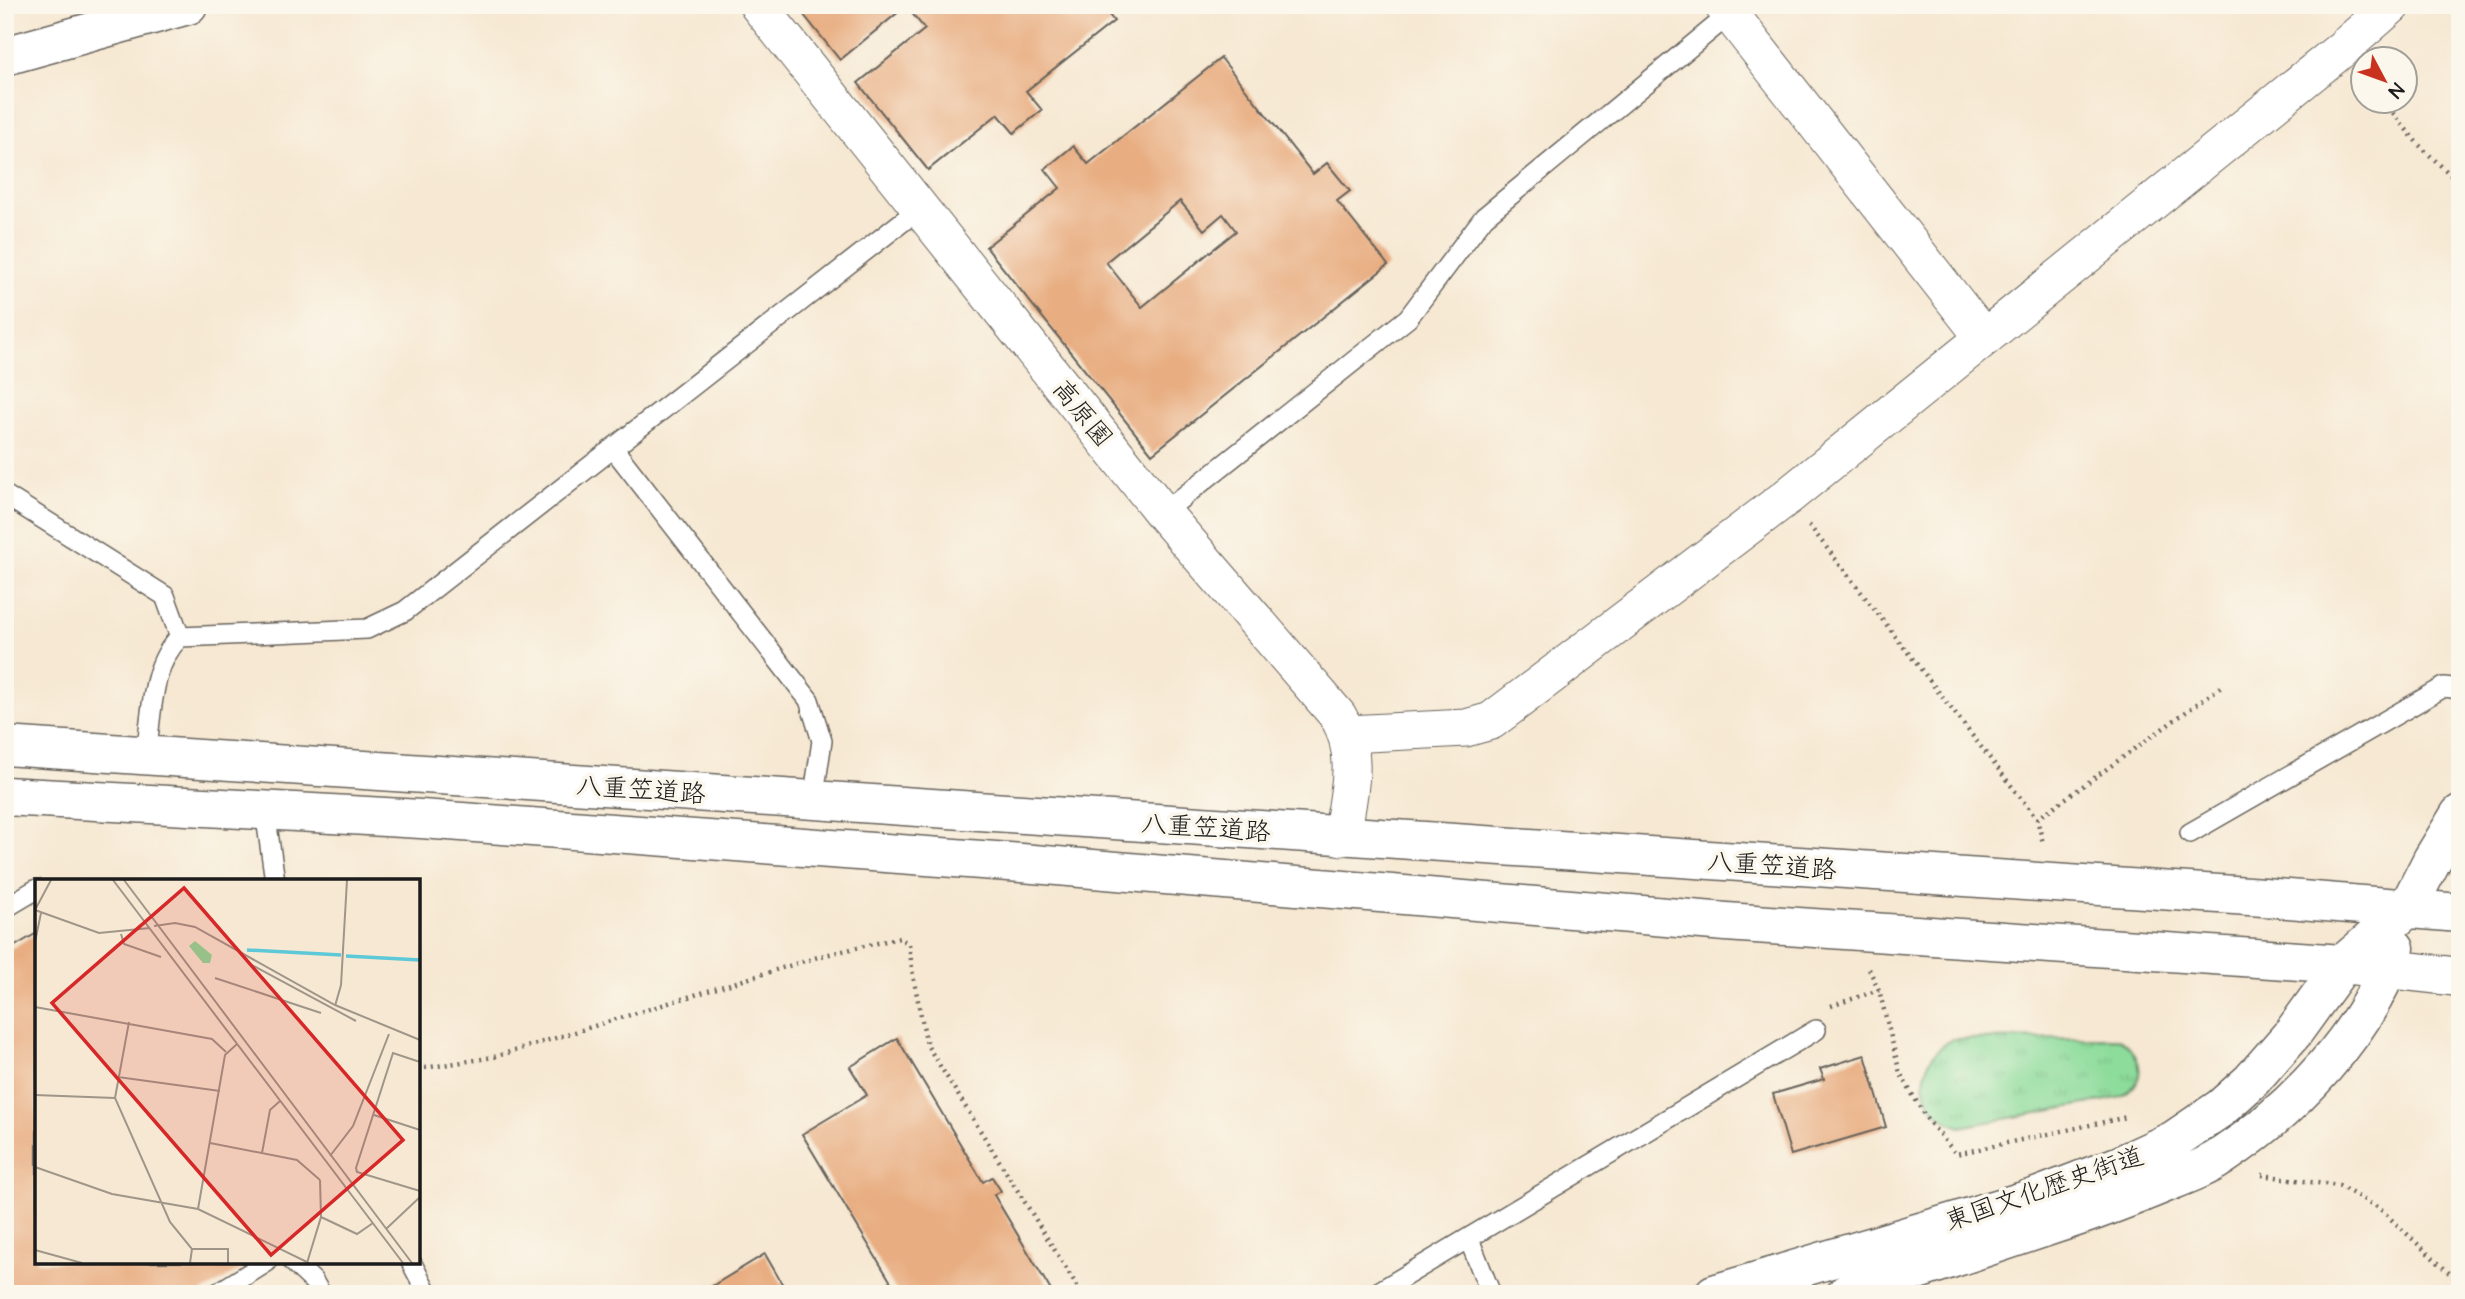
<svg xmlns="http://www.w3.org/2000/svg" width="2465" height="1299" viewBox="0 0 2465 1299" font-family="'Architects Daughter','Klee One',sans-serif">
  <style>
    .grass { fill: url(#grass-tufts); stroke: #547c5c; stroke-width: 2 }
    .building { fill: #e8ad81; fill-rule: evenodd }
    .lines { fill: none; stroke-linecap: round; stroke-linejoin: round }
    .lane-casing { stroke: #68635c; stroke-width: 22 }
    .street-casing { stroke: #68635c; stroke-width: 39 }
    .secondary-casing { stroke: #68635c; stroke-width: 41 }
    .primary-casing { stroke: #68635c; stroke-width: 41 }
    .highway-casing { stroke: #68635c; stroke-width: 41 }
    .path { stroke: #68635c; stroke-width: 4.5; stroke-dasharray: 2 5; stroke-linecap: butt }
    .lane { stroke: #fff; stroke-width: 19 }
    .street { stroke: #fff; stroke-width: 37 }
    .secondary { stroke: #fff; stroke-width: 38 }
    .primary { stroke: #fff; stroke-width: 38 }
    .highway { stroke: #fff; stroke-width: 38 }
    .labels { text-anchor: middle; stroke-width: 7; stroke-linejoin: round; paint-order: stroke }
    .street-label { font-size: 26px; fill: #1c1c1c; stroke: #fbf7ec }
    .inset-river { fill: none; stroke: #5dc8d8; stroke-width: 3.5 }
    .inset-road { fill: none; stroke: #9f9689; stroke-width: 2 }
    .view { fill: #d62828; fill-opacity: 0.15; stroke: #d62828; stroke-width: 3.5 }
    .inset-edge { fill: none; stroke: #1c1c1c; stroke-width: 3.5 }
  </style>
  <defs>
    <pattern id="grass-tufts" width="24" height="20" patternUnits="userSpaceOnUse" patternTransform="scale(1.75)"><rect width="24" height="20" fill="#8ddc9b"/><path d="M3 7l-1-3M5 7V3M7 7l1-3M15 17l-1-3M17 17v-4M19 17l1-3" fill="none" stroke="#79bc85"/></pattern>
  </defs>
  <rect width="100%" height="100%" fill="#fbf7ec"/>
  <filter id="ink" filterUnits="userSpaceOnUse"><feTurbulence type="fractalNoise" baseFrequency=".0143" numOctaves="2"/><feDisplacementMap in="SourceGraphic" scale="14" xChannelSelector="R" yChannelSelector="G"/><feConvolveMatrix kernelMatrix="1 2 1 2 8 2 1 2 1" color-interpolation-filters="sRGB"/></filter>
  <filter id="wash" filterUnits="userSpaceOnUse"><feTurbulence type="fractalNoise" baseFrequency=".00686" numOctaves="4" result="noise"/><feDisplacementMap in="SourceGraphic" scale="28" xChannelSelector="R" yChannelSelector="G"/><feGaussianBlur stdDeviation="1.57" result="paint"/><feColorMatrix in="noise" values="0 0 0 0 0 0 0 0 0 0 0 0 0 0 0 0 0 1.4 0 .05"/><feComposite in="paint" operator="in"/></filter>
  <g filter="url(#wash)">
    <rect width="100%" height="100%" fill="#f6e8d2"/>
    <!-- grass -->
    <path class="grass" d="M2118,1038c26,18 31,45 0,60l-157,29c-45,-14 -49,-65 -9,-88z"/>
    <g id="blocks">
      <!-- building -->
      <path class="building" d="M796,5h305l13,16 -88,70 16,19 -28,23 -16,-19 -70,56 -70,-87 67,-54 -19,-23 -66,54z
        M1221,58l92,116 14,-11 23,28 -13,10 51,64 -236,189 -166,-207 74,-59 -15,-19 28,-23 15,18zM1180,201l24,29 19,-16 13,17 -94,76 -36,-45z
        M37,933v329h205l3,5 -45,27h-195v-342z
        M897,1038l86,144 9,-5 9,14 -7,4 59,99h-155l-96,-160 65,-39 -17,-28z
        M1865,1055l21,72 -95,28 -18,-61 51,-15 -4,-10z
        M765,1254l23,40h-89z"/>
    </g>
  </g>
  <g filter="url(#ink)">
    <use href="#blocks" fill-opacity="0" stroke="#68635c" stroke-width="2"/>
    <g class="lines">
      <defs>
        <path id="lane" d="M613,448l196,252 13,41 -9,60
          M5,495l160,101 15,41
          M1163,513l245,-195 76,-101 246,-203
          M146,755c6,-39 4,-90 34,-118l187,-8 38,-18 515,-403
          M265,811l10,70
          M2190,833l254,-146 16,2
          M5,908l32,-19
          M1469,1239l22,55
          M293,1262l20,19 8,13
          M411,1262l17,32
          M216,1294l51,-32
          M1375,1294l441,-264"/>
        <path id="street" d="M758,5l405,508 175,203c23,41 10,78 4,121
          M1723,5l261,333
          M1348,734l118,-6 25,-7 296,-224 555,-448 50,-44"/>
        <path id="secondary" d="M5,56l183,-51"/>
        <path id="primary" d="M2407,909l25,-49 28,-46"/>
        <path id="highway" d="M5,746l2259,151 196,16
          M5,796l416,23 588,43 717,60 617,42 117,13
          M1714,1294l320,-96 84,-32 56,-26 47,-32 30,-27 42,-48 50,-69 64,-55
          M1846,1294c71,-24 141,-47 212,-71 38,-12 74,-26 110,-41 18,-7 37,-14 53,-25 72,-47 148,-126 174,-209"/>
      </defs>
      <!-- lane casing -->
      <use href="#lane" class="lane-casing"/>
      <!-- street casing -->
      <use href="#street" class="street-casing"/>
      <!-- secondary casing -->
      <use href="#secondary" class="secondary-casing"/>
      <!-- primary casing -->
      <use href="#primary" class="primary-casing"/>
      <!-- highway casing -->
      <use href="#highway" class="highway-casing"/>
      <!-- path -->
      <path class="path" d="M2384,102l34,42 42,40
        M1809,525l228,294 6,24
        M2037,819l185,-133
        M1869,969l10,21 21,83 26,45 30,36 171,-37
        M1831,1006l48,-16
        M418,1069l76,-12 327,-101 78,-18 10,6 4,32 14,69 155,249
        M2262,1175l77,11 40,22 81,75"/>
      <!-- lane -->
      <use href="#lane" class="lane"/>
      <!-- street -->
      <use href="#street" class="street"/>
      <!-- secondary -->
      <use href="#secondary" class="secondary"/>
      <!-- primary -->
      <use href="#primary" class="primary"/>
      <!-- highway -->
      <use href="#highway" class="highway"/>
    </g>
  </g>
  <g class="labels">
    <!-- street labels -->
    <g class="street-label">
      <text transform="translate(1083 413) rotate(51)" y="9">高原園</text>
      <text transform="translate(641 789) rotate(4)" y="9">八重笠道路</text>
      <text transform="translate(1206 827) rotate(4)" y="9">八重笠道路</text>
      <text transform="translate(1772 865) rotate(4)" y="9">八重笠道路</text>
      <text transform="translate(2044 1188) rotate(-19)" y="9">東国文化歴史街道</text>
    </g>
  </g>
  <!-- overview -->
  <g transform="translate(35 879)">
    <rect width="385" height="385" fill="#f6e8d2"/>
    <path d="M160,62l17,14 -2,8h-7l-14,-17z" fill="#8ddc9b"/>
    <path class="inset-river" d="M212,71l94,5M311,77l74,4"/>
    <path class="inset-road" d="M78,1l290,383M89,1l288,383M0,31l16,-30M0,31l64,23 51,-5M119,47l21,-3 20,4 140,78 85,35M86,55l3,10 37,13M0,63l6,-29M213,84l108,58M180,99l106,35M300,127l6,-21 6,-105M0,128l177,32 14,13M94,143l-14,76 55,124 22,27 -2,14M385,183l-27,-9 -37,115 1,4 63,19M83,198l102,14M0,216l80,3M339,236l46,15M175,264l87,17 23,20M227,274l8,-43 10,-9M295,277l23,-30 36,-92M0,288l77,27 86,15 111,54M163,330l27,-154 12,-11M286,338l36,17 16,-11M351,350l34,-32M157,370h36v14M0,371l47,13M272,384l14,-46 -1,-37"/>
    <path class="view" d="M149,9l219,252 -132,115 -219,-252z"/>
    <rect width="385" height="385" class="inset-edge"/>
  </g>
  <!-- margin -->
  <rect width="2465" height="1299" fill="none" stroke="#fbf7ec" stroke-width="28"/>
  <!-- north arrow -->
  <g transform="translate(2384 80) rotate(131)"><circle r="33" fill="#fbf7ec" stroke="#a29f99" stroke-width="2"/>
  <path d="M0-5L12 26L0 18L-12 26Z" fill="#c8321e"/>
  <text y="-10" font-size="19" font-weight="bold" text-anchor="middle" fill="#1c1c1c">N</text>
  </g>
</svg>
